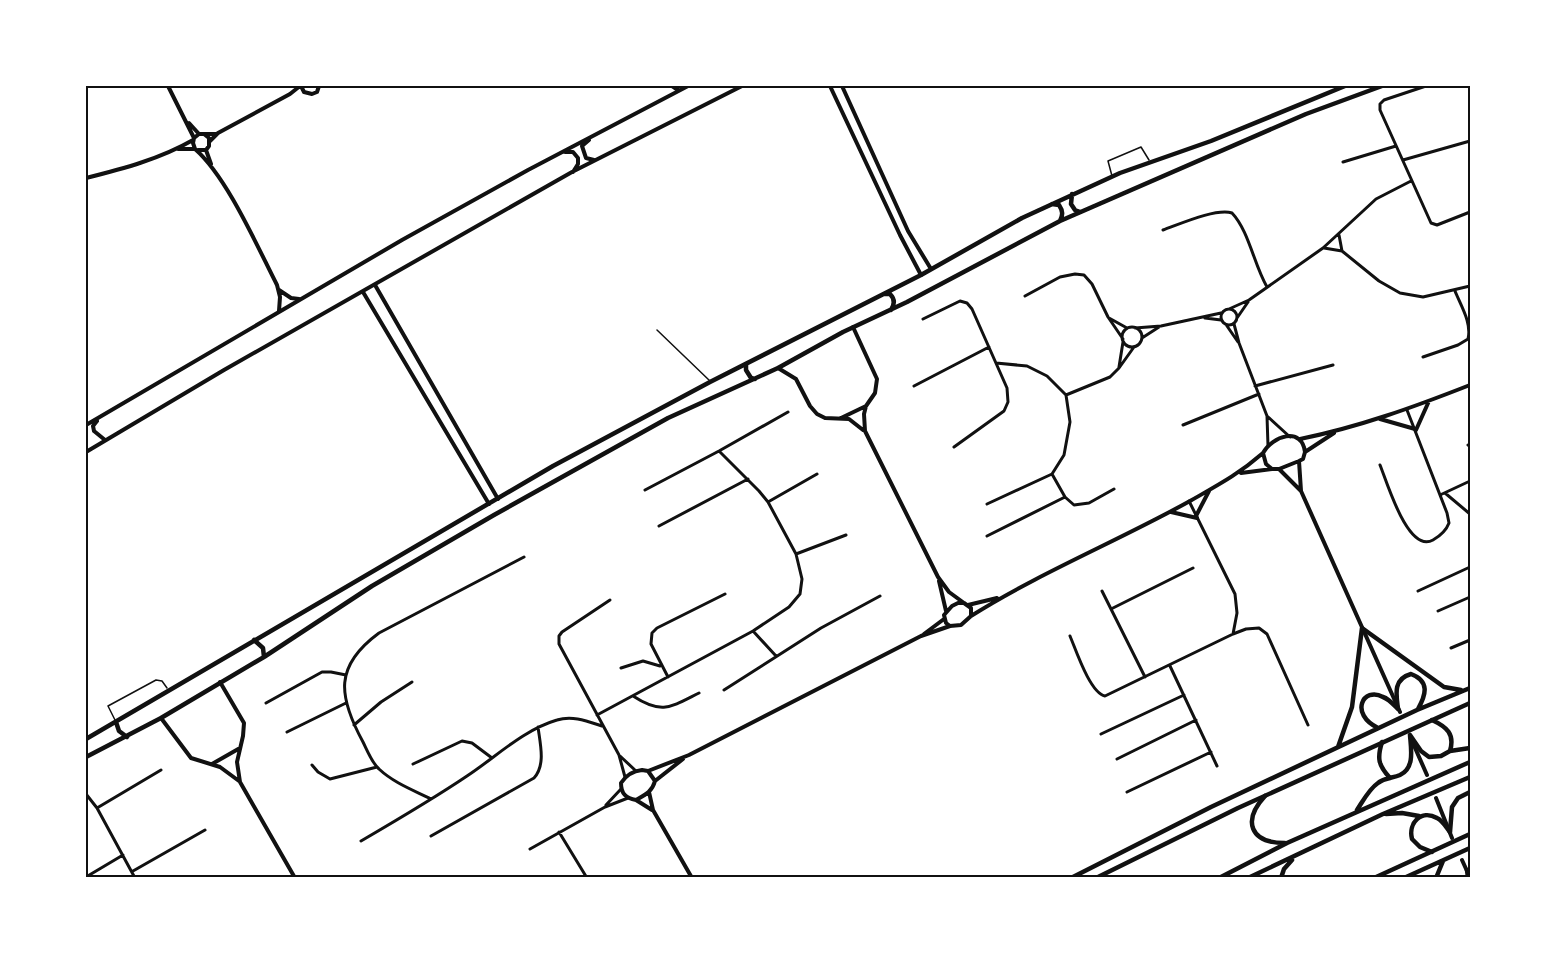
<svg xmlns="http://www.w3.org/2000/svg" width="1556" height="963" viewBox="0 0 1556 963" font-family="'Public Sans',sans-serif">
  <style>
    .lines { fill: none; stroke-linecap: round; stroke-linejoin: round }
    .service { stroke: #111; stroke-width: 1.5 }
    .minor { stroke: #111; stroke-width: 3 }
    .tertiary { stroke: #111; stroke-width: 4 }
    .secondary { stroke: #111; stroke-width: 4 }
    .primary { stroke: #111; stroke-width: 4.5 }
    .trunk { stroke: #111; stroke-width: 4.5 }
    .neatline { fill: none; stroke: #111; stroke-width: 2 }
  </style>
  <rect width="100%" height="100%" fill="#fff"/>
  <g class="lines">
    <!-- service -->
    <path class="service" d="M1112,176l-4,-15 33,-14 8,13
      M657,330l53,51
      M115,720l-7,-14 48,-26 6,1 5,7"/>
    <!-- minor -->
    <path class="minor" d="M1426,86l-42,14 -4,4v6l51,113 6,2 33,-13
      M1403,160l67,-19
      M1343,162l53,-16
      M1163,230c17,-6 53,-22 69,-17 17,18 22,52 35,74
      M1339,235l3,16
      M1324,248l18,3 37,30 21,12 23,4 47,-11
      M1025,296l35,-19 15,-3 9,1 8,9 16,33 15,22
      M1221 317a8 8 0 1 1 16 0a8 8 0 1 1-16 0Z
      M1229,309l20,-9 74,-52 53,-49 35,-18
      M1109,318l18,10
      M1205,318l16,2
      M1237,318l11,-16
      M923,319l37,-18 7,2 5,6 35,79 1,14 -4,9 -50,36
      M1234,324l5,19 28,73 1,30
      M1227,326l11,16
      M1122 337a10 10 0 1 1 20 0a10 10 0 1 1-20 0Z
      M1135,328l26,-2 60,-13
      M1142,338l17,-11
      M1423,357l35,-12 10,-6c4,-16 -7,-33 -13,-48
      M1119,367l4,-25
      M914,386l75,-39
      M1255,386l78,-21
      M1066,395l44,-18 9,-9 15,-21
      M1267,416l23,21
      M1183,425l76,-31
      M1468,445l2,-1
      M1380,465c7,17 28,89 53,75 7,-4 13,-9 16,-17l-2,-10 -40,-103
      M1052,474l13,23 9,8 15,-2 25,-14
      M645,490l74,-39 69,-39
      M1445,493l25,21
      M1440,495l30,-14
      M1189,501l46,93 2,19 -4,21
      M768,502l49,-28
      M987,504l65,-30 12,-19 6,-33 -4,-27 -19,-19 -20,-10 -31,-3
      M659,526l89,-47
      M987,536l78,-39
      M796,554l50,-19
      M1102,591l43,86
      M1418,591l52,-24
      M610,600l-48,32 -3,4v8l60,111 6,22
      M1111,609l82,-41
      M1438,611l32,-14
      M753,631l23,25
      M1070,636c6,14 20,57 35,60l128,-62 13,-5 13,-1 8,6 41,91
      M1451,648l19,-8
      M1170,666l47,100
      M621,668l22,-7 17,5
      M668,677l-17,-33 1,-11 5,-5 68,-34
      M724,690l97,-62 59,-32
      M633,696c29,19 38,11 66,-3
      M266,703l56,-31h9l15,3
      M597,715l156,-84 36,-24 11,-13 2,-15 -6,-25 -28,-52 -9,-11 -40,-40
      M354,725l27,-23 31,-20
      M287,732l59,-29
      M1101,734l83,-39
      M620,756l16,15
      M1117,759l79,-39
      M413,764l49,-23 10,2 20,15
      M312,765l6,7 12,7 47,-12
      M1127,792l84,-40
      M86,794l11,14 38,70
      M431,799c-18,-9 -37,-16 -52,-30 -7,-6 -12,-19 -16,-27 -25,-46 -29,-76 16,-109l145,-76
      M606,805l15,-16
      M97,808l64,-38
      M559,832l28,46
      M431,836l103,-58c12,-13 6,-35 4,-51
      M361,841c36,-21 72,-42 106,-65 29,-19 56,-46 90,-56 15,-5 30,1 45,6
      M530,849l75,-42 23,-9
      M133,871l72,-41
      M86,877l37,-22"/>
    <!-- tertiary -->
    <path class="tertiary" d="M168,86l26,52 -1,5 2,6
      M301,86l3,6 8,2 5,-2 2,-6
      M672,86l6,4
      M830,86l70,149 21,40
      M842,86l66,145 23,38
      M189,123l10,11
      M194,138l5,-4h18
      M210,141l8,-8 72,-39 10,-8
      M178,149h17c32,28 62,97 82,136l3,12 -1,14
      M198,150h8l3,-4v-8l-5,-4
      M206,150l5,14
      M86,178c36,-9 74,-19 107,-38
      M375,285l123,214
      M279,290l12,8 8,1
      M363,292l126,212
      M853,327l24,52 -2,14 -9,13 -2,8 1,17 73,146 11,15 15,11
      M778,368l18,11 14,27 7,8 8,4 24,1 14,11
      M841,418l25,-12
      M1380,419l35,10
      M1416,430l13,-29
      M1300,439c59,-12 114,-32 170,-54
      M1305,452c-3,-26 -33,-16 -42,1l3,11 6,5h7l20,-8 4,-2 2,-7 29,-19
      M1299,461l2,30 99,221
      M1279,469l22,22
      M1241,473l31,-4
      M1171,512l26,6
      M1196,516l13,-25
      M939,581l7,30
      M958,603h6l7,5v8l-10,9 -11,1 -4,-3 -2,-8 8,-9z
      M968,605l29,-7
      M971,616c70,-44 147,-75 219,-115 28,-16 49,-27 73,-48
      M924,634l20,-15
      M220,682l24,41 -1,13 -6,26 3,20 55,96
      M161,718l30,40 29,9 19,14
      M1412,741l15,34
      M212,764l28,-16
      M642,770l6,1 7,10c-3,11 -10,14 -19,19 -10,-2 -15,-6 -15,-17 5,-8 12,-12 21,-13z
      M648,771l41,-16 232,-119 29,-10
      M655,781l28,-22
      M649,792l4,18 39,68
      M1436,798l16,40
      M636,800l16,10
      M1462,860l5,11"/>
    <!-- secondary -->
    <path class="secondary" d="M589,140l-7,6 4,12 8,2
      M565,152h8l5,6v6l-5,8
      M97,421l-4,5 1,5 11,9
      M86,425l316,-185 126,-70 160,-84
      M86,452l138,-82 348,-198 170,-86"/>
    <!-- primary -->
    <path class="primary" d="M1072,194l-1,10 4,6 5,2
      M1052,204l7,1c4,6 4,10 1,16
      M884,294h6c5,5 5,10 1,16
      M746,364v6l5,8 4,1
      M254,640l9,8 1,9
      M1398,709c-2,-15 -5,-30 13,-35 19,7 15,21 7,35
      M116,722l3,9 8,6
      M1378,728c-29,-14 -15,-42 5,-31 6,2 11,8 15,12
      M86,739l467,-273 157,-84 211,-107 101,-57 98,-45 91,-32 134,-55
      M1338,747l14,-40 10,-79 82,59 17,3
      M86,757l75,-39 103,-61 108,-71 122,-71 174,-97 110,-50 65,-36 64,-30 153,-81 246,-107 76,-28
      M1467,870l1,8
      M1071,878l140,-71 206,-97 53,-22
      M1096,878l142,-70 232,-105
      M1374,878l96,-44
      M1404,878l66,-30
      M1436,878l7,-17"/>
    <!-- trunk -->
    <path class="trunk" d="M1410,735l11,16 8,6 12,-1 9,-5c5,-17 -3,-24 -18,-31
      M1382,742c-5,16 -4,23 8,36
      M1450,751l20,-3
      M1265,796c-23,25 -15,47 20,47
      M1357,810c6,-9 12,-21 21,-27 6,-5 15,-5 22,-8 15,-7 11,-26 10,-40
      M1386,814l16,-1 17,3
      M1450,832l2,-25 6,-9 12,-6
      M1432,852l-12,-5 -8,-8c-4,-16 9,-30 25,-21 6,3 9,9 13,14
      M1219,878l68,-35 183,-81
      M1248,878l135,-64 87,-37
      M1281,878l3,-9 8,-9"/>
  </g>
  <!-- border -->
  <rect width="1556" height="963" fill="none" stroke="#ffffff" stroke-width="174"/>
  <rect x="87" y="87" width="1382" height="789" class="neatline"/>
</svg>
